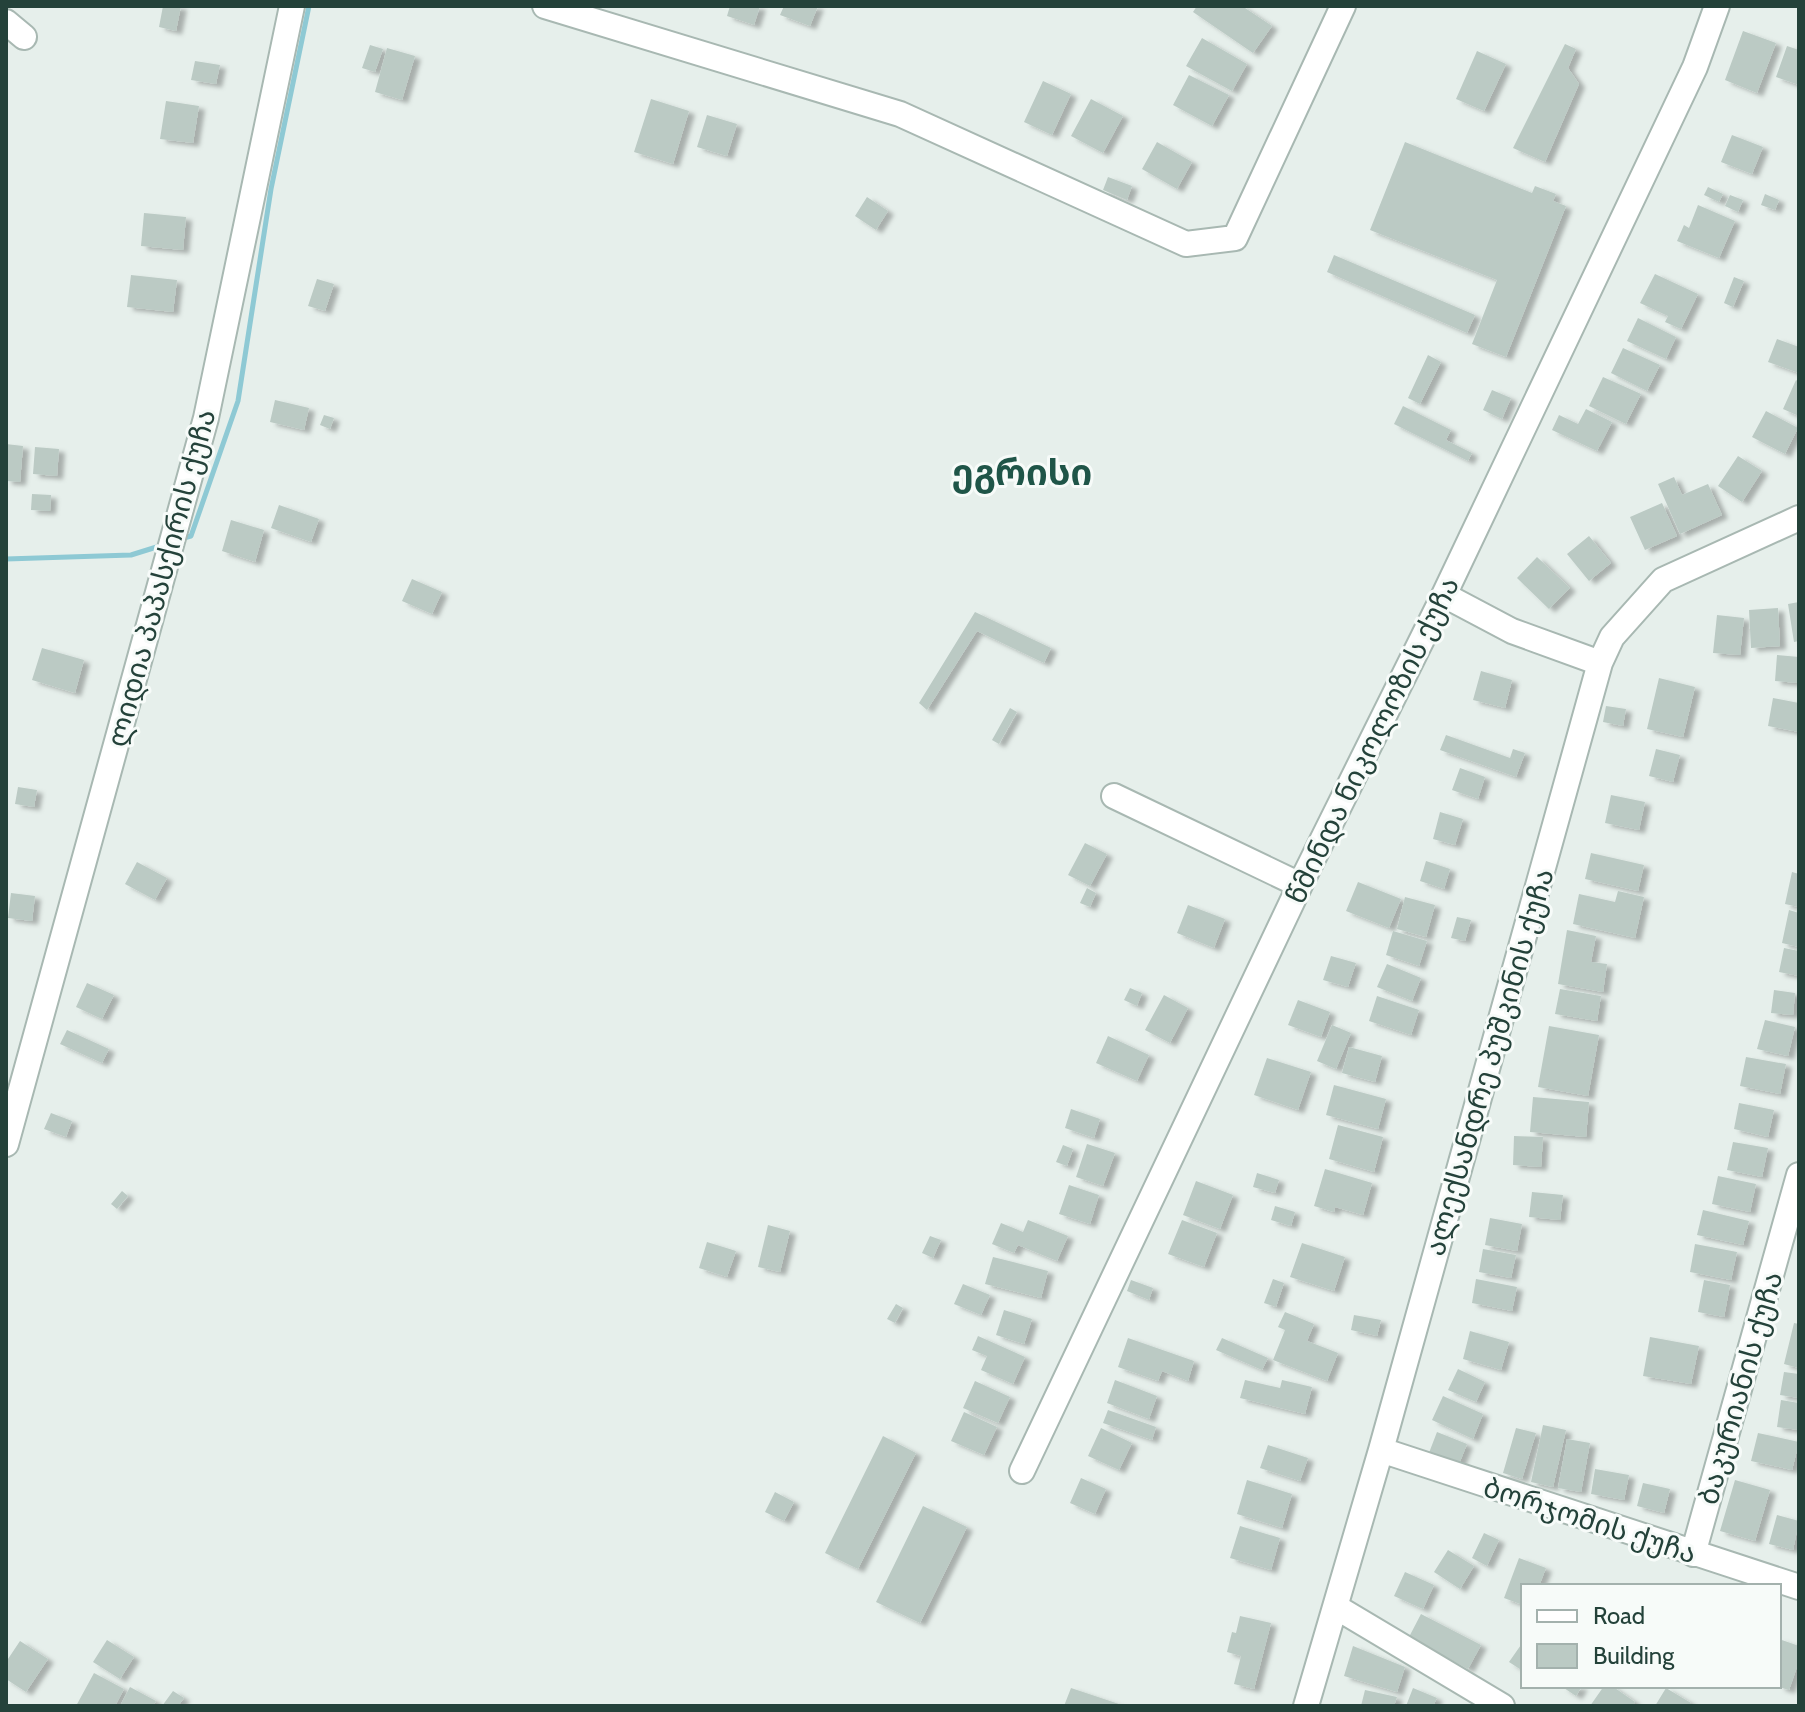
<svg xmlns="http://www.w3.org/2000/svg" width="1805" height="1712" viewBox="0 0 1805 1712" font-family="Cabin,'Noto Sans Georgian',sans-serif">
  <style>
    .lines { fill: none; stroke-linecap: round; stroke-linejoin: round }
    .stream { stroke: #8ec9d4; stroke-width: 5 }
    .building { fill: #bbcac4; filter: url(#shadow) }
    .minor-casing { stroke: #a8b8b2; stroke-width: 28 }
    .minor { stroke: #fff; stroke-width: 24 }
    .labels { text-anchor: middle; stroke-width: 6; stroke-linejoin: round; paint-order: stroke }
    .street-label { font-size: 28px; fill: #24423a; stroke: #f7fbf9 }
    .district-label { font-size: 36px; font-weight: bold; fill: #1f5548; stroke: #f7fbf9 }
  </style>
  <defs>
    <filter id="shadow"><feDropShadow dx="6" dy="3.5" stdDeviation="2" flood-color="#0004"/></filter>
  </defs>
  <rect width="100%" height="100%" fill="#e6efeb"/>
  <g class="lines">
    <!-- stream -->
    <path class="stream" d="M180,539l11,-3 47,-135 33,-212 38,-183
      M6,559l125,-4 32,-10"/>
  </g>
  <!-- building -->
  <path class="building" d="M163,6h18l-5,25 -17,-4z
    M730,6h30l-6,19 -27,-9z
    M784,6h34l-8,20 -30,-11z
    M1197,6h45l30,20 -19,27 -60,-41z
    M1743,31l33,12 -19,50 -32,-13z
    M1202,38l45,26 -15,27 -46,-25z
    M1565,44l11,5 -8,19 11,16 -34,78 -32,-14z
    M370,45l13,4 -8,23 -13,-4z
    M1787,46l12,4v35l-23,-8z
    M387,48l28,8 -13,44 -27,-8z
    M1477,51l29,13 -22,47 -28,-12z
    M195,61l25,4 -4,19 -25,-4z
    M1189,75l40,20 -17,31 -39,-21z
    M1043,81l28,13 -19,41 -28,-13z
    M651,99l38,12 -16,53 -39,-12z
    M1091,99l32,17 -20,37 -32,-17z
    M166,101l33,5 -6,37 -33,-4z
    M707,115l30,9 -10,32 -30,-9z
    M1732,135l31,12 -11,27 -31,-12z
    M1157,142l35,20 -15,27 -35,-20z
    M1405,142l127,51 3,-7 21,8 -3,7 13,5 -60,151 -34,-13 25,-64 -127,-50z
    M1108,177l24,9 -5,14 -24,-10z
    M1708,187l15,7 -4,8 -15,-7z
    M1765,194l14,6 -4,10 -14,-5z
    M1730,195l13,5 -5,12 -13,-6z
    M867,197l21,14 -12,19 -21,-14z
    M1698,205l37,16 -16,37 -42,-17 7,-16 5,3z
    M144,213l42,4 -3,33 -42,-4z
    M1334,255l141,60 -8,18 -140,-61z
    M1655,274l43,20 -17,35 -16,-7 3,-6 -28,-13z
    M131,275l46,5 -4,32 -46,-5z
    M1734,277l10,4 -11,26 -9,-4z
    M317,279l17,5 -9,27 -17,-5z
    M1638,318l38,19 -10,22 -39,-18z
    M1777,339l22,8v26l-31,-11z
    M1623,348l37,17 -13,26 -36,-18z
    M1428,355l13,7 -21,42 -12,-6z
    M1603,377l38,17 -15,30 -37,-18z
    M1796,380l3,2v34l-16,-7z
    M1492,390l19,8 -9,21 -19,-9z
    M275,400l34,8 -5,22 -34,-8z
    M1403,406l48,24 -5,10 26,13 -4,8 -74,-37z
    M1586,409l26,13 -15,29 -45,-21 7,-15 19,9z
    M1766,411l32,17 -13,26 -33,-17z
    M324,415l10,3 -4,11 -10,-4z
    M6,444l17,2 -3,36 -14,-1z
    M35,447l24,2 -2,27 -24,-2z
    M1738,456l24,15 -20,31 -24,-16z
    M1674,477l8,18 26,-11 14,31 -42,19 -22,-50z
    M32,494l19,1 -1,16 -19,-1z
    M1662,503l15,33 -32,14 -15,-33z
    M279,505l40,14 -8,23 -40,-14z
    M231,520l33,10 -9,32 -33,-11z
    M1589,536l22,27 -22,18 -22,-27z
    M1537,557l33,31 -21,21 -32,-31z
    M412,579l30,13 -10,22 -30,-13z
    M1799,602v39l-5,1 -6,-38z
    M1778,608l2,38 -29,2 -2,-38z
    M975,612l76,36 -7,15 -67,-32 -50,79 -8,-7z
    M1717,615l27,3 -4,37 -27,-2z
    M42,648l42,12 -9,33 -43,-13z
    M1777,655l22,2v26l-24,-2z
    M1481,671l31,9 -7,28 -32,-8z
    M1659,678l36,9 -12,50 -36,-8z
    M1773,698l26,5v29l-31,-6z
    M1606,706l20,3 -3,17 -20,-4z
    M1010,708l7,4 -18,32 -7,-4z
    M1446,735l64,23 3,-9 12,4 -9,24 -76,-27z
    M1656,749l24,6 -7,27 -24,-6z
    M1460,768l25,9 -7,22 -26,-9z
    M18,787l19,3 -3,17 -19,-3z
    M1611,795l34,7 -6,28 -34,-7z
    M1440,812l23,7 -8,26 -22,-6z
    M1085,843l22,11 -17,32 -22,-11z
    M1591,853l53,12 -6,26 -53,-12z
    M1426,861l24,8 -6,20 -24,-8z
    M137,862l30,16 -12,22 -30,-16z
    M1792,872l7,2v33l-14,-3z
    M1358,882l43,17 -12,29 -43,-17z
    M1087,888l9,5 -6,14 -10,-4z
    M1618,891l26,6 -9,41 -62,-14 6,-30 36,8z
    M11,893l24,3 -3,25 -24,-3z
    M1405,897l30,8 -9,32 -29,-8z
    M1188,905l37,14 -11,29 -37,-15z
    M1789,910l10,3v34l-17,-4z
    M1457,917l14,3 -6,21 -14,-3z
    M1567,930l29,6 -5,26 16,2 -4,28 -45,-8z
    M1393,931l34,10 -8,25 -33,-11z
    M1784,948l15,3v25l-20,-4z
    M1331,956l25,7 -8,24 -25,-7z
    M1387,964l34,14 -9,23 -35,-14z
    M87,983l27,12 -12,24 -26,-12z
    M1130,988l12,5 -5,13 -13,-6z
    M1560,989l41,7 -4,25 -42,-7z
    M1774,990l21,3 -2,22 -22,-2z
    M1164,995l24,13 -18,35 -25,-13z
    M1377,996l42,14 -8,25 -42,-14z
    M1298,1000l32,12 -9,25 -33,-12z
    M1765,1020l30,7 -7,29 -31,-7z
    M1332,1025l19,8 -15,36 -19,-8z
    M1549,1026l50,9 -11,61 -50,-9z
    M67,1030l42,19 -7,14 -42,-19z
    M1108,1036l41,19 -12,26 -41,-18z
    M1349,1047l33,9 -7,26 -33,-9z
    M1746,1057l40,7 -6,30 -40,-8z
    M1267,1058l44,14 -13,38 -44,-15z
    M1334,1085l52,14 -8,30 -52,-14z
    M1533,1097l56,5 -3,35 -56,-5z
    M1739,1103l35,7 -6,27 -34,-8z
    M1071,1109l29,10 -6,19 -29,-10z
    M51,1113l21,8 -6,16 -22,-8z
    M1338,1125l45,12 -9,35 -45,-13z
    M1514,1136l29,1 -2,30 -28,-2z
    M1733,1142l35,6 -6,29 -35,-7z
    M1087,1144l28,9 -12,33 -27,-9z
    M1063,1145l10,4 -6,17 -11,-4z
    M1325,1169l47,14 -9,32 -28,-8 -1,5 -20,-6z
    M1257,1173l22,7 -4,13 -22,-6z
    M1718,1176l38,8 -6,28 -38,-8z
    M1196,1181l37,14 -13,34 -37,-14z
    M1069,1185l30,10 -9,29 -31,-10z
    M122,1191l6,5 -11,13 -6,-5z
    M1532,1192l31,3 -3,25 -31,-3z
    M1275,1206l20,6 -4,14 -20,-6z
    M1703,1210l46,11 -6,24 -46,-10z
    M1490,1218l32,6 -5,27 -32,-6z
    M1028,1220l40,16 -11,25 -39,-16 -4,8 -22,-9 9,-21 22,9z
    M1182,1220l35,13 -13,34 -36,-13z
    M768,1225l22,6 -10,41 -22,-5z
    M930,1236l11,4 -8,18 -11,-5z
    M707,1242l29,9 -9,26 -28,-9z
    M1302,1243l43,14 -11,34 -44,-14z
    M1695,1244l42,8 -6,28 -41,-8z
    M1483,1249l33,6 -5,23 -32,-6z
    M993,1257l55,14 -7,27 -56,-14z
    M1273,1279l11,4 -8,24 -12,-4z
    M1476,1279l41,8 -5,24 -40,-8z
    M1131,1280l22,8 -4,12 -22,-9z
    M1704,1280l26,5 -6,32 -26,-5z
    M963,1284l27,11 -9,20 -27,-11z
    M896,1304l7,4 -8,15 -8,-4z
    M1004,1310l28,9 -8,25 -28,-9z
    M1285,1312l29,12 -7,17 31,12 -11,28 -54,-21 12,-30 -7,-3z
    M1354,1315l27,5 -4,16 -26,-6z
    M1794,1323l5,1v44l-15,-4z
    M1470,1331l39,11 -8,28 -38,-11z
    M978,1336l47,21 -12,27 -32,-14 6,-14 -15,-6z
    M1650,1337l49,9 -8,38 -48,-8z
    M1128,1338l66,23 -6,20 -26,-10 -4,10 -40,-14z
    M1222,1338l46,20 -6,12 -46,-20z
    M1458,1369l27,13 -9,20 -28,-12z
    M1784,1372l15,2v24l-19,-3z
    M1115,1380l42,16 -8,23 -42,-16z
    M1245,1380l35,8 2,-8 30,7 -7,27 -65,-16z
    M975,1381l35,16 -12,26 -35,-15z
    M1443,1396l40,18 -10,25 -41,-19z
    M1781,1400l18,3v27l-22,-3z
    M1108,1410l48,17 -4,13 -49,-17z
    M964,1412l33,15 -13,28 -33,-14z
    M1543,1425l23,5 -13,57 -22,-5z
    M1101,1428l31,15 -13,27 -31,-14z
    M1516,1428l20,5 -14,46 -19,-6z
    M1437,1432l30,12 -10,25 -30,-11z
    M1758,1433l41,9 -7,28 -41,-9z
    M883,1436l33,17 -58,116 -33,-16z
    M1567,1439l23,4 -9,49 -23,-4z
    M1268,1445l40,13 -8,23 -40,-13z
    M1595,1469l34,6 -5,25 -33,-6z
    M1081,1478l25,11 -11,25 -25,-11z
    M1247,1480l45,14 -10,34 -45,-14z
    M1735,1480l35,10 -15,51 -35,-10z
    M1643,1483l27,6 -6,24 -27,-7z
    M775,1492l19,10 -10,19 -19,-9z
    M923,1506l44,21 -47,96 -44,-21z
    M1777,1515l22,6 -6,29 -24,-6z
    M1240,1526l40,12 -9,32 -41,-12z
    M1484,1533l15,7 -12,26 -15,-8z
    M1448,1550l26,16 -14,23 -26,-17z
    M1519,1558l27,10 -7,18h-16v19l-19,-7z
    M1405,1572l29,13 -11,24 -29,-13z
    M1421,1614l60,31 -13,24 -59,-32z
    M1240,1616l31,7 -17,66 -20,-5 7,-28 -14,-4 5,-20 4,1z
    M1779,1639l20,7v15l-10,29 -10,-3z
    M107,1640l27,17 -14,22 -27,-17z
    M20,1641l28,18 -22,33 -20,-13v-17z
    M1523,1642v29l-14,-9z
    M1353,1646l52,21 -8,25 -53,-16z
    M94,1673l30,16 -9,17h-39z
    M1561,1686h21l-6,10z
    M1604,1686h8l23,16 -3,4h-42z
    M130,1687l26,14 -3,5h-33z
    M1071,1688l51,17v1h-58z
    M1413,1688l24,10 -4,8h-27z
    M1666,1688l25,15 -2,3h-34z
    M1365,1690l32,7 -3,9h-33z
    M173,1691l11,7 -6,8h-16z"/>
  <g class="lines">
    <defs>
      <path id="minor" d="M545,6l355,108 286,130 49,-6 108,-232
        M6,22l18,15
        M1444,595l68,36 88,32
        M1114,796l186,89
        M6,1144l200,-726 86,-412
        M1381,1450l418,137
        M1022,1471l278,-586 144,-290 251,-528 22,-61
        M1693,1554l106,-379
        M1336,1607l166,99
        M1306,1706l75,-256 219,-787 12,-26 51,-57 136,-62"/>
    </defs>
    <!-- minor casing -->
    <use href="#minor" class="minor-casing"/>
    <!-- minor -->
    <use href="#minor" class="minor"/>
  </g>
  <g class="labels">
    <!-- street labels -->
    <g class="street-label">
      <text transform="translate(161 578) rotate(-75)" y="10">ლიდია პაპასქირის ქუჩა</text>
      <text transform="translate(1372 740) rotate(-64)" y="10">წმინდა ნიკოლოზის ქუჩა</text>
      <text transform="translate(1489 1062) rotate(-74)" y="10">ალექსანდრე პუშკინის ქუჩა</text>
      <text transform="translate(1740 1388) rotate(-74)" y="10">ბაკურიანის ქუჩა</text>
      <text transform="translate(1590 1520) rotate(18)" y="10">ბორჯომის ქუჩა</text>
    </g>
    <!-- district labels -->
    <g class="district-label">
      <text x="1022" y="485">ეგრისი</text>
    </g>
  </g>
  <!-- border -->
  <rect width="1805" height="1712" fill="none" stroke="#24423a" stroke-width="16"/>
  <!-- legend -->
  <rect x="1521" y="1584" width="260" height="104" fill="#f7fbf9" stroke="#a3b1ad" stroke-width="2"/>
  <rect x="1537" y="1610" width="40" height="12" fill="#ffffff" stroke="#a3b1ad" stroke-width="2"/>
  <text x="1593" y="1624" font-size="24" fill="#24423a">Road</text>
  <rect x="1537" y="1644" width="40" height="24" fill="#bbcac4" stroke="#a3b1ad" stroke-width="2"/>
  <text x="1593" y="1664" font-size="24" fill="#24423a">Building</text>
</svg>
